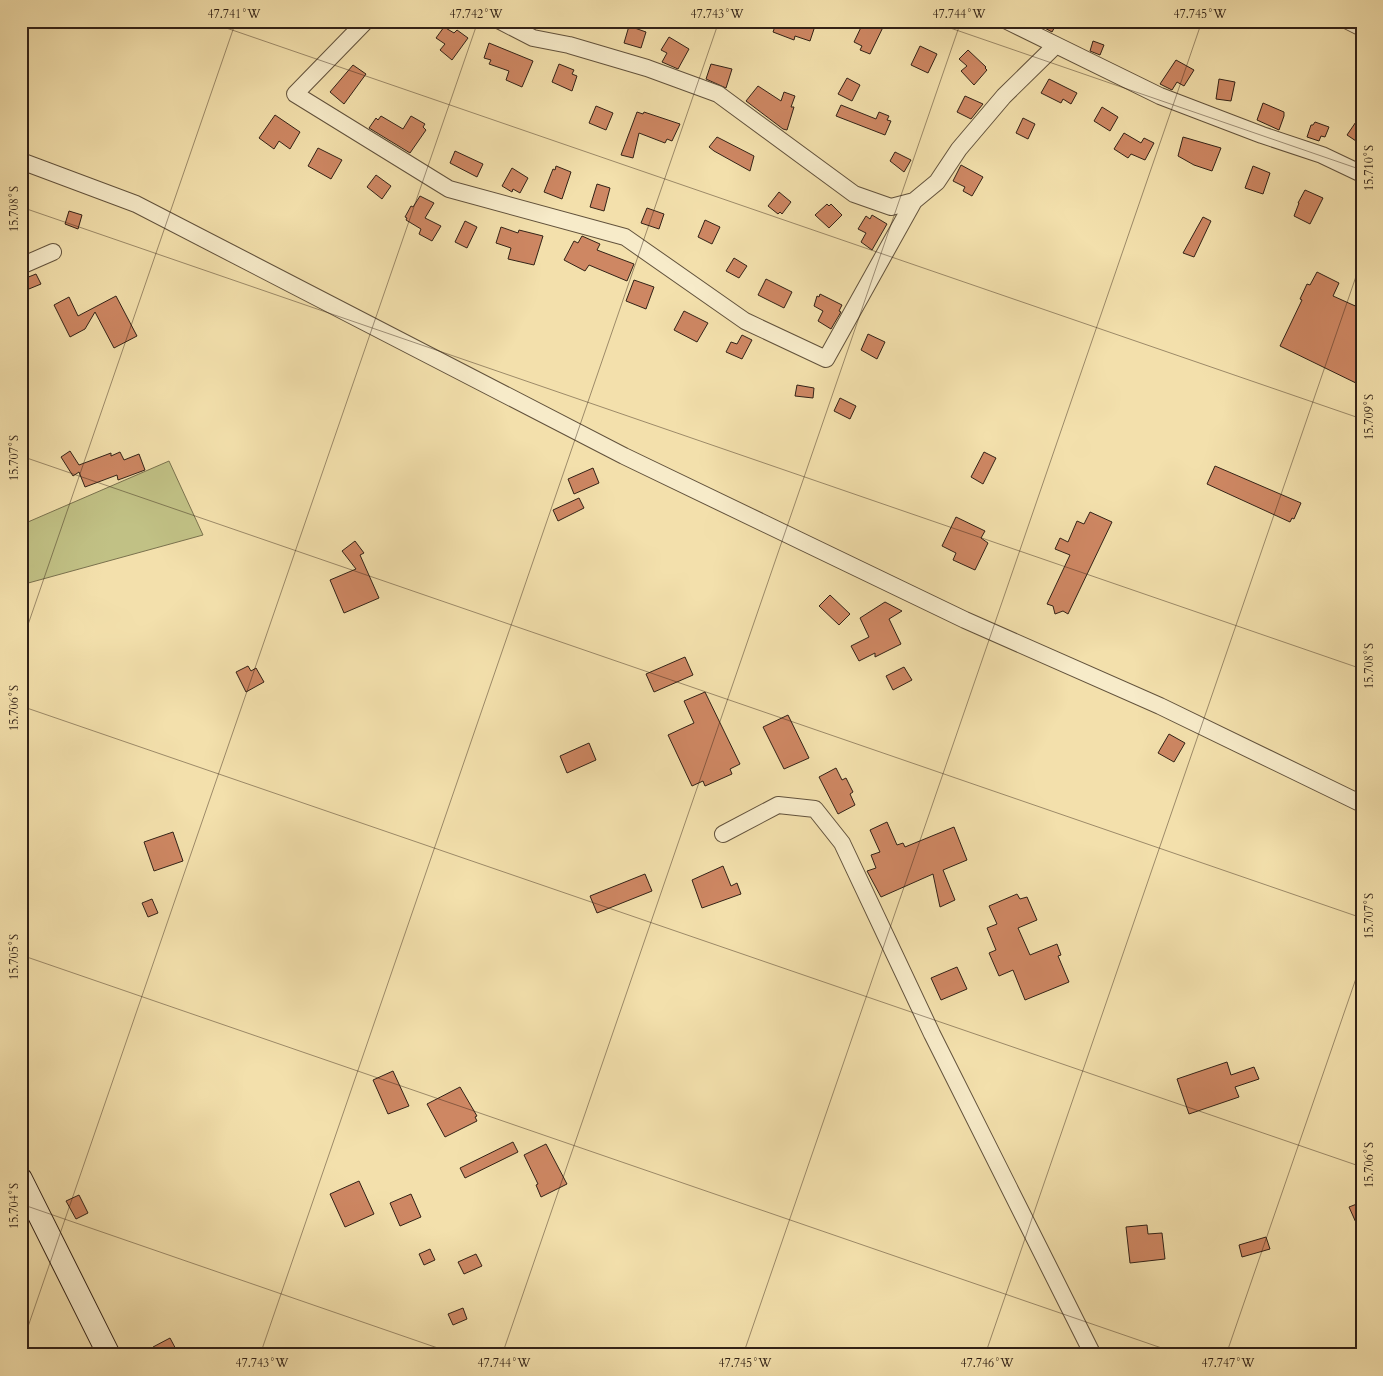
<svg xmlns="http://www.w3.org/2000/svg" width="1383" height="1376" viewBox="0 0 1383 1376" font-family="Cardo,serif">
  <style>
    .green { fill: #c1c185; stroke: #7a724e }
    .building { fill: #ce8763; stroke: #322217 }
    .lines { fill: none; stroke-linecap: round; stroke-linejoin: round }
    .street-casing { stroke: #62523c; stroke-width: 18 }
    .secondary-casing { stroke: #322217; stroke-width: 24 }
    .street { stroke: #f7ebc9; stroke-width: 16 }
    .secondary { stroke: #f7ebc9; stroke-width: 22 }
    .ticks { fill: none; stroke: #322217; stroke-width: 1; stroke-opacity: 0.45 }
    .neatline { fill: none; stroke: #322217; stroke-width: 2 }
    .ticks-label { font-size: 12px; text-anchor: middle; fill: #322217 }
  </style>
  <rect width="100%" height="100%" fill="#f3e0ac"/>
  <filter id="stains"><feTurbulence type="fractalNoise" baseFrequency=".004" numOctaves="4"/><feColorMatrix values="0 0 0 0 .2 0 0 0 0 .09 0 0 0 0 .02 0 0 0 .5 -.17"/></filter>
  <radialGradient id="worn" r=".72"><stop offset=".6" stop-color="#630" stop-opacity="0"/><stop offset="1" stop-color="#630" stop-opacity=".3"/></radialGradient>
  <!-- green -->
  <path class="green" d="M169,461l34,74 -182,50v-60z"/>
  <!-- building -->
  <path class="building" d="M777,21h36l-1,4 3,1 -5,15 -15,-5 -1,4 -21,-8z
    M864,21h22l-16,33 -10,-4 2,-4 -8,-4z
    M1044,21h14l-6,11 -11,-6z
    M629,26l17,6 -5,16 -17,-5z
    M444,27l10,6 3,-3 11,8 -16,22 -12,-10 5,-6 -9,-6z
    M669,37l20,12 -11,20 -16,-7 5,-9 -6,-3z
    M1093,41l11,4 -4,10 -10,-4z
    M489,43l44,18 -11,26 -16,-7 3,-9 -20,-7 2,-4 -7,-2z
    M920,46l17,8 -9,19 -17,-8z
    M968,50l18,17 -1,1 2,2 -13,15 -13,-14 6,-5 -8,-7z
    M1176,60l18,10 -10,16 -7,-4 -5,8 -12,-6z
    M559,64l15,6 -2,4 5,2 -5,15 -20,-9z
    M711,64l21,5 -6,19 -20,-9z
    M353,65l13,9 -22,30 -14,-12z
    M847,78l13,7 -8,16 -14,-7z
    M1049,79l28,14 -6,11 -8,-5 -2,4 -20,-10z
    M1219,79l16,3 -4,19 -15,-2z
    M758,86l23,15 3,-9 11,4 -4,11h3l-7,23 -4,-1 -37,-28z
    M965,96l18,8 -12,15 -14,-7z
    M1263,103l21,9v4l-5,14 -22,-10z
    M841,105l35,14 3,-7 10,4 -2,4 4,1 -6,14 -49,-19z
    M596,106l17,7 -7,17 -17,-7z
    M1102,107l16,10 -8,14 -16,-10z
    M637,112l6,2 1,-2 36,12 -8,17 -5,-2 -2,4 -26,-10 -6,25 -12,-3z
    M1362,113v32l-15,-10z
    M275,115l25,17 -10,17 -11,-8 -5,8 -15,-11z
    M381,116l22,13 8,-13 14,8 -2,3 3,3 -16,23 -41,-25 7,-10 2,2z
    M1023,118l12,6 -7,15 -12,-6z
    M1315,122l14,5 -4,10 -4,-1 -2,5 -12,-4 4,-12h2z
    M1124,133l17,10 3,-5 10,5 -9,17 -14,-6 -3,4 -14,-9z
    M717,137l37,19 -4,15 -36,-20 -5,-4z
    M1183,137l38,11 -9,23 -18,-6 -16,-9z
    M318,148l24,12 -11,19 -23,-13z
    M455,151l28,13 -6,13 -27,-14z
    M895,152l16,8 -7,12 -14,-11z
    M961,165l22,12 -11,19 -9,-5 2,-4 -12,-6z
    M556,166l15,6 -9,27 -18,-7 9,-23 2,1z
    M1253,166l17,7 -7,21 -18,-6z
    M512,168l16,10 -8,15 -7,-4 -1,3 -10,-6z
    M376,175l15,11 -9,13 -15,-12z
    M597,184l13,4 -6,23 -14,-4z
    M1305,190l18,8 -13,26 -16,-8 5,-13h-1z
    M779,192l12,10 -9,12 -2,-2 -2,2 -10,-8z
    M420,196l14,7 -9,15 16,8 -9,15 -13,-7 2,-5 -15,-9 1,-2 -2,-1 6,-11 2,1z
    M827,204l2,2 2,-2 11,11 -13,13 -14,-13z
    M647,208l17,6 -5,15 -18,-6z
    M69,211l13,4 -4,14 -13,-5z
    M872,215l15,9 -15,26 -11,-8 5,-9 -8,-4 8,-13 4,3z
    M1203,217l8,4 -17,36 -11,-4z
    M705,220l15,7 -8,17 -14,-7z
    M465,221l12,6 -10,21 -12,-6z
    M501,227l17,6 1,-3 24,6 -9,29 -26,-6 3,-11 -15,-5z
    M582,236l18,8 -3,6 37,14 -7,17 -38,-16 -4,6 -21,-11 10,-19 4,2z
    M734,258l13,8 -8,12 -13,-7z
    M1317,272l22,11 -6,13 29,13v69l-4,6 -78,-38 22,-46 -2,-1 7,-15 3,1z
    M36,274l5,10 -17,7 -3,-11z
    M766,279l26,13 -8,16 -26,-13z
    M634,280l20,7 -8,22 -20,-8z
    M820,294l22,11 -3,6 2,1 -10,17 -13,-8 5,-10 -9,-5 3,-10 2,1z
    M116,296l21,40 -23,12 -19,-36 -10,17 -15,8 -16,-32 15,-8 9,19z
    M684,311l24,12 -11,19 -23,-12z
    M868,334l17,8 -8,17 -16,-9z
    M742,335l10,5 -10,19 -16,-7 5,-10 6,2z
    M797,385l17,3 -1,10 -18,-2z
    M840,398l16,8 -6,13 -16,-8z
    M70,451l9,14 32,-12v3l9,-4 4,8 15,-6 6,16 -27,10 -1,-5 -32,12 -6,-15 -6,4 -12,-19z
    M984,452l12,6 -13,26 -12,-7z
    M1215,466l86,37 -7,16 -2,-1 -2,4 -83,-38z
    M593,468l6,15 -25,11 -6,-15z
    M579,498l5,10 -26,13 -5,-11z
    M1090,512l22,10 -44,92 -5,-3 -8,3 -2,-8 -6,-2 23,-49 -15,-6 5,-11 8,4 9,-21 7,3z
    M956,517l29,14 -4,7 7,5 -13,27 -22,-10 3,-7 -14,-7z
    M355,541l9,12 -4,2 19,43 -35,15 -14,-33 26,-11 -14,-18z
    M830,595l20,19 -11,11 -20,-19z
    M885,602l17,9 -13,8 12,25 -26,13v-4l-16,8 -8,-15 18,-9 -9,-19z
    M685,657l8,18 -39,17 -8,-18z
    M248,666l3,5 5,-3 8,14 -18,10 -10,-20z
    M904,667l8,13 -19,10 -7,-14z
    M705,692l35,72 -10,5 2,5 -27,12 -2,-5 -11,5 -24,-51 26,-12 -10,-22z
    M788,715l21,43 -25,11 -21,-42z
    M1169,734l16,9 -11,19 -16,-9z
    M589,743l7,17 -29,13 -7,-17z
    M836,768l6,12 4,-2 7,14 -3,2 5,11 -17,9 -19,-37z
    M887,822l10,23 6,-2 2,4 49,-20 13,33 -24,10 12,30 -15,7 -7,-33 -52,23 -14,-26 9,-3 -5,-13 9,-3 -10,-22z
    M173,832l10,29 -29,10 -10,-29z
    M723,866l8,20 6,-3 4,11 -39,14 -10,-28z
    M645,874l7,17 -55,22 -7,-17z
    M1017,894l3,5 7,-2 10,23 -19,8 12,27 27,-11 4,11 -3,1 11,26 -44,18 -12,-30 -14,6 -10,-23 7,-3 -9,-22 10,-4 -8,-18z
    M152,899l6,14 -10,4 -6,-14z
    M957,967l10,22 -26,11 -10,-22z
    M1227,1062l4,13 23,-8 5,12 -24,8 4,10 -50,17 -12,-35z
    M393,1071l16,35 -21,8 -15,-34z
    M460,1087l17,29 -2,1 2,4 -32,16 -18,-33z
    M513,1142l5,10 -53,26 -5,-10z
    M546,1144l21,40 -26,13 -5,-12 2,-1 -14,-29z
    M359,1181l15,33 -29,13 -15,-33z
    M411,1194l10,23 -21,9 -10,-23z
    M79,1195l9,18 -12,6 -10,-18z
    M1362,1202v34l-13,-29z
    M1147,1225l1,9 14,-1 3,26 -35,4 -4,-36z
    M1266,1237l4,12 -28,8 -3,-12z
    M430,1249l5,11 -11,5 -5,-11z
    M476,1254l6,12 -18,8 -6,-12z
    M463,1308l4,11 -14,6 -5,-11z
    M170,1338l9,17h-22l-4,-8z"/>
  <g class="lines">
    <defs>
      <path id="street" d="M366,21l-71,73 154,95 176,48 120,84 81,38 88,-158 23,-19 22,-33 45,-53 52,-51
        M500,21l33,17 36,7 78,23 71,26 136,100 37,13 23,-6
        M1007,21l153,75 102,39 60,20 40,19
        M1348,21l14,7
        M21,161l115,43 488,252 341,164 195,86 202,98
        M21,266l32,-14
        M723,834l55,-29 37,4 27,34 90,191 161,321"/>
      <path id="secondary" d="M21,1179l88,176"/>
    </defs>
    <!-- street casing -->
    <use href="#street" class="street-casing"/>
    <!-- secondary casing -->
    <use href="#secondary" class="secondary-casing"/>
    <!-- street -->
    <use href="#street" class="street"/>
    <!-- secondary -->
    <use href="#secondary" class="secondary"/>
  </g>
  <!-- ticks -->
  <path class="ticks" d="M206,21l1156,398M930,21l432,149M21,207l1341,462M21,456l1341,462M21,645l215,-624M21,706l1341,461M21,955l1161,400M21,1204l437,151M21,1347l457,-1326M260,1355l459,-1334M502,1355l459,-1334M743,1355l459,-1334M985,1355l377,-1096M1226,1355l136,-394"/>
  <!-- margin -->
  <rect width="1383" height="1376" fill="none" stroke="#f3e0ac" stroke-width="55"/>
  <rect x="28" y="28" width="1328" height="1320" class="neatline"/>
  <g class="ticks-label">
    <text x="234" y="18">47.741°W</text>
    <text x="476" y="18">47.742°W</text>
    <text x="717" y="18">47.743°W</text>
    <text x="959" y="18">47.744°W</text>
    <text x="1200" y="18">47.745°W</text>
    <text transform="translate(1369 168) rotate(-90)" y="4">15.710°S</text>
    <text transform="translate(14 209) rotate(-90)" y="4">15.708°S</text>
    <text transform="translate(1369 417) rotate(-90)" y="4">15.709°S</text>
    <text transform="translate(14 458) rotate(-90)" y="4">15.707°S</text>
    <text transform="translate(1369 666) rotate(-90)" y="4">15.708°S</text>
    <text transform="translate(14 708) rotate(-90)" y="4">15.706°S</text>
    <text transform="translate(1369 916) rotate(-90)" y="4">15.707°S</text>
    <text transform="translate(14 957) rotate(-90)" y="4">15.705°S</text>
    <text transform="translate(1369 1165) rotate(-90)" y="4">15.706°S</text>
    <text transform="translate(14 1206) rotate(-90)" y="4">15.704°S</text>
    <text x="262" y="1367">47.743°W</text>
    <text x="504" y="1367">47.744°W</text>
    <text x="745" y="1367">47.745°W</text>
    <text x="987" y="1367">47.746°W</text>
    <text x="1228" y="1367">47.747°W</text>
  </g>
  <rect width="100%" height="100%" filter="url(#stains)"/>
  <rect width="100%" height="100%" fill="url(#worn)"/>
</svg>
